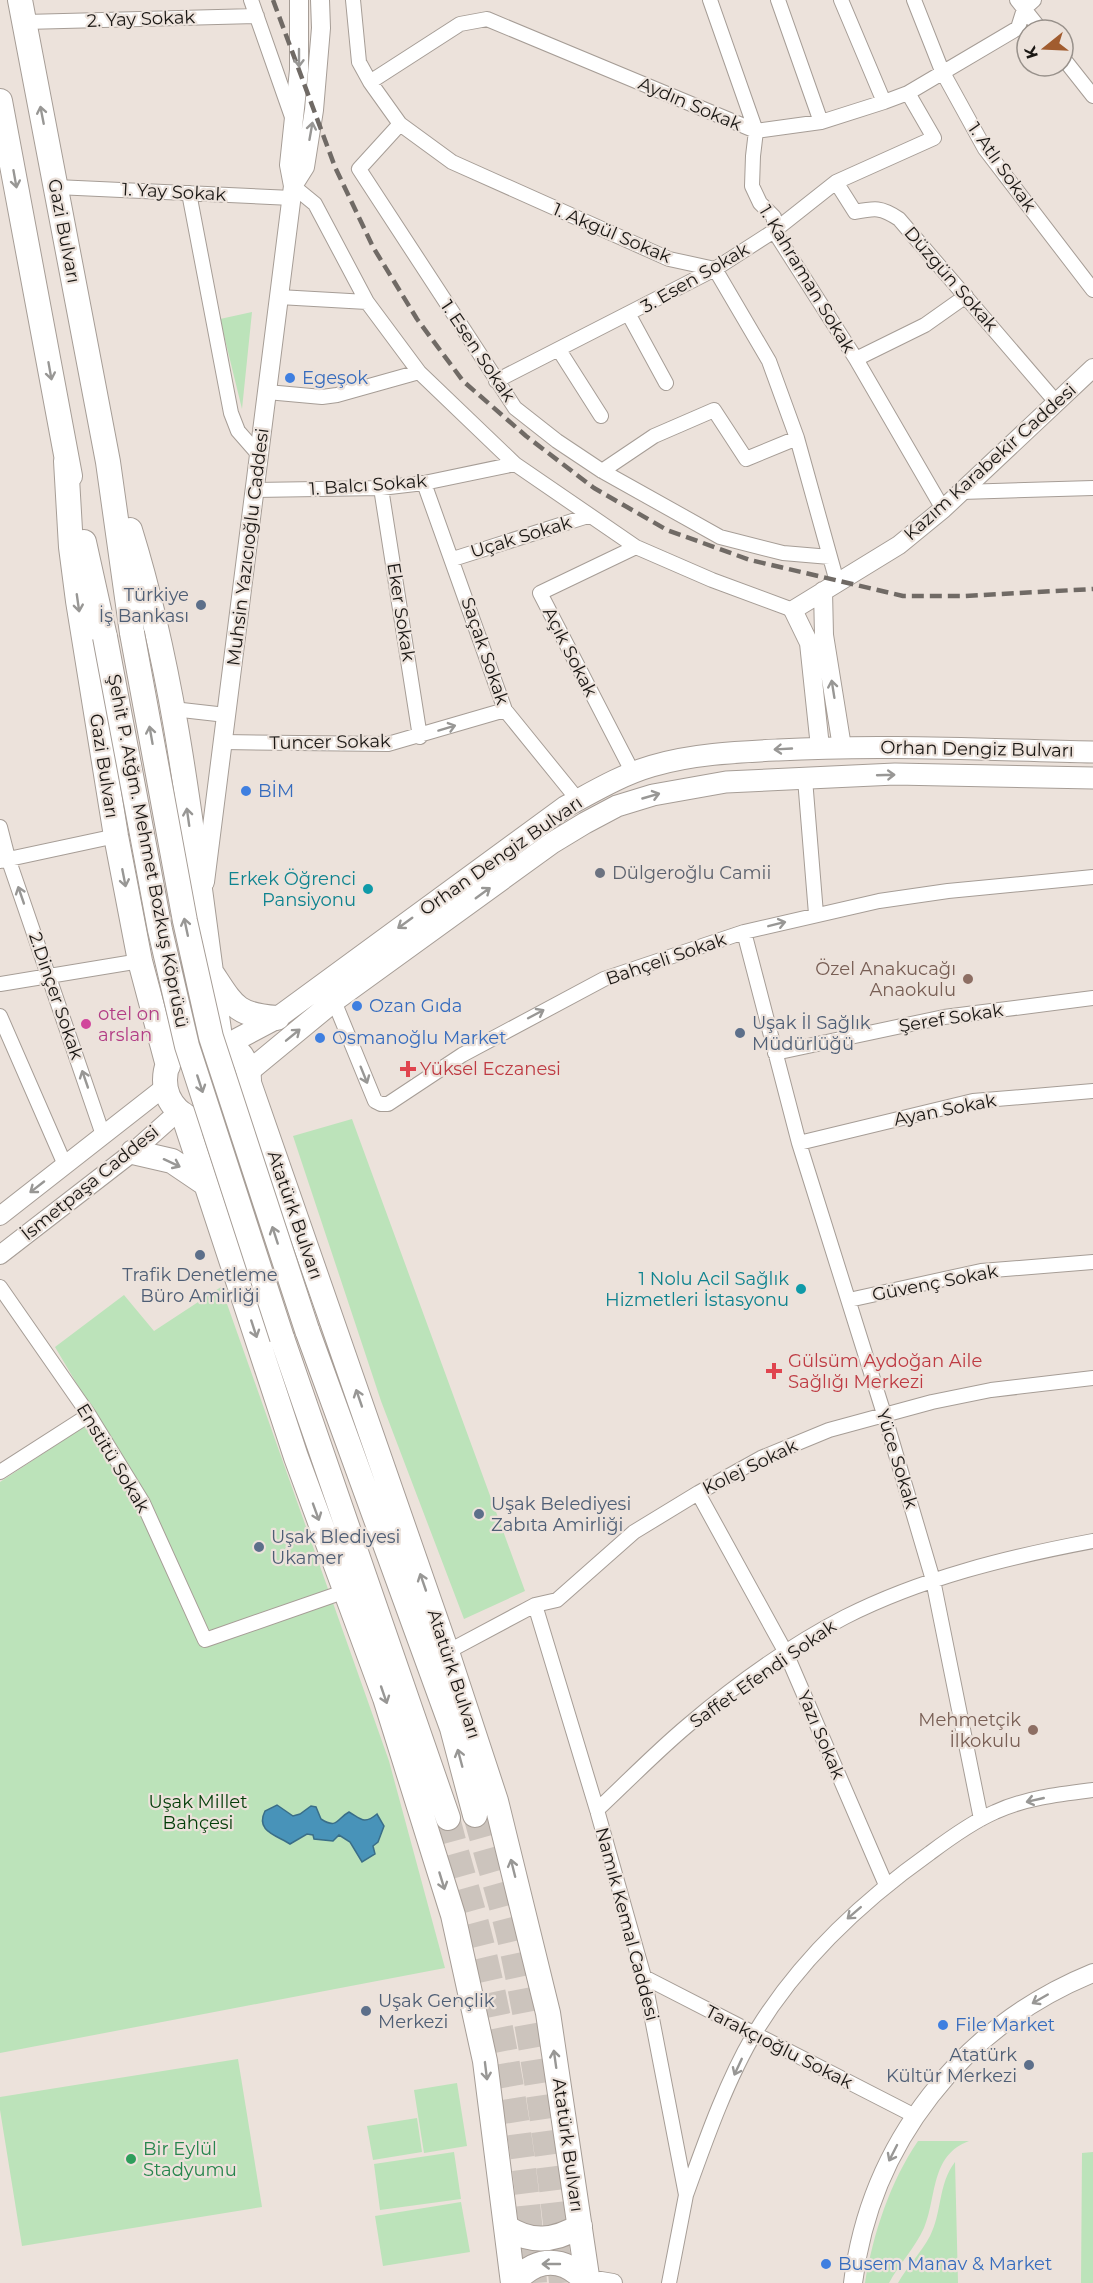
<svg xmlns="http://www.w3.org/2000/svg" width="1093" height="2283" viewBox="0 0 1093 2283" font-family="Montserrat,sans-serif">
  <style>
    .green { fill: #bce3ba }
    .water { fill: #4893b9; stroke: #3a6e88; stroke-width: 1.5 }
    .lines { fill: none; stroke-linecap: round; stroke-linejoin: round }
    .highway-tunnel { stroke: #ccc4bd; stroke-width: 24; stroke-dasharray: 24 12; stroke-linecap: butt }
    .street-casing { stroke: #a69d96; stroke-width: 16 }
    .secondary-casing { stroke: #a69d96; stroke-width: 20 }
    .primary-casing { stroke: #a69d96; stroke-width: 23 }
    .highway-casing { stroke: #a69d96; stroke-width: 26 }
    .street { stroke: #fff; stroke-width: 14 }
    .secondary { stroke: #fff; stroke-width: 18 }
    .primary { stroke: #fff; stroke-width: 21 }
    .highway { stroke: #fff; stroke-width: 24 }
    .rail { stroke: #706a65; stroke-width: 4.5; stroke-dasharray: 12 6; stroke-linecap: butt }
    .highway-bridge-casing { stroke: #a69d96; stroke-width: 26; stroke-linecap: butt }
    .highway-bridge { stroke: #fff; stroke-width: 24 }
    .oneway { stroke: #989795 }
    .shop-dot { fill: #3f7fe0; stroke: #ece2db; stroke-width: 2 }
    .service-dot { fill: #5c6f8a; stroke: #ece2db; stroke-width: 2 }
    .worship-dot { fill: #6b7280; stroke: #ece2db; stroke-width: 2 }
    .culture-dot { fill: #0f9aa8; stroke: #ece2db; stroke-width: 2 }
    .education-dot { fill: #8d6e63; stroke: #ece2db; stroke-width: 2 }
    .hotel-dot { fill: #d1479c; stroke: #ece2db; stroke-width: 2 }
    .health-dot { fill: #e0444e; stroke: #ece2db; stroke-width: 2 }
    .leisure-dot { fill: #2e9e5b; stroke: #ece2db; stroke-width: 2 }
    .labels { text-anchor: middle; stroke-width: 4.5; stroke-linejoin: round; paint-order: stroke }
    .street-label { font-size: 18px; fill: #1a1714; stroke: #ece2db }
    .shop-label { font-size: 18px; fill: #366cbe; stroke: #ece2db; text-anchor: start }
    .service-label { font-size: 18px; fill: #4e5e75; stroke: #ece2db; text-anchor: start }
    .worship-label { font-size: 18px; fill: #5b616d; stroke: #ece2db; text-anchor: start }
    .culture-label { font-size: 18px; fill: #0d838f; stroke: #ece2db; text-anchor: end }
    .education-label { font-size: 18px; fill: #785e54; stroke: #ece2db; text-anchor: end }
    .hotel-label { font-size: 18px; fill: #b23c85; stroke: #ece2db; text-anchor: start }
    .health-label { font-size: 18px; fill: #be3a42; stroke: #ece2db; text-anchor: start }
    .park-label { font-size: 18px; fill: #033d08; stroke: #ece2db }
    .leisure-label { font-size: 18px; fill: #27864d; stroke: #ece2db; text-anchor: start }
  </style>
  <rect width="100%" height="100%" fill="#ece2db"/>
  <!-- green -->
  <path class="green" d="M252,312l-10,97 -22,-90z
    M352,1119l173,472 -61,28 -83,-218 -88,-265z
    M221,1287l168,474 56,207 -445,85v-571l97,-64 -42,-71 69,-52 30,36z
    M238,2059l24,148 -240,39 -22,-136v-13z
    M457,2083l10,63 -43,7 -10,-63z
    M417,2118l5,34 -49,8 -6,-34z
    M918,2141h51c-39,14 -32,57 -45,87 -9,20 -25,36 -35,55h-24c8,-49 25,-101 53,-142z
    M454,2152l7,47 -81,11 -6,-46z
    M1093,2152v131h-12l1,-130z
    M955,2162l3,121h-60c9,-16 23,-30 32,-47 12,-23 8,-52 25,-74z
    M461,2202l9,50 -87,14 -8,-50z"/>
  <!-- water -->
  <path class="water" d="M277,1805l16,11 7,-2 11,-8 5,1 5,12c17,11 16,-1 28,-7 12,7 15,13 28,2l7,12 -6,16 -5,4 2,8 -13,8 -12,-20 -11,-7 -6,6 -19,-2 -1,-4 -6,-1 -17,10c-14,-9 -35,-13 -25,-33z"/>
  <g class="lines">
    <!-- highway-tunnel -->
    <path class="highway-tunnel" d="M475,1815c13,48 29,97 39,146 22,106 37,214 47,322
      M448,1818c12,47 27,94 38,141 25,106 42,216 49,324"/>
    <defs>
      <path id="street" d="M251,0l41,117
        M353,0l6,62 11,20 30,42 52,38 217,97 46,10 54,92 28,77 40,144
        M710,0l46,131 -3,25 -1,30 8,17 14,14v14l82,128 87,150
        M778,0l43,122
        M841,0l43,102
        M914,0l28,71 43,78 108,141
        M1017,0l24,30
        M25,22l232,-6
        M1063,58l30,38
        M370,82l90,-58 27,-5 269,112 65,-9 63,-20 24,-9 110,-65 6,-19 10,-9
        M400,124l-41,45 156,239 42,33 45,30 118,66 63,16 47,4
        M836,182l19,30c20,-4 26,-5 44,7l157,183
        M293,186l22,18 52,98 52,70 96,92 121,83 76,33 81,30
        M56,187l236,11
        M189,193l42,220 7,18 21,24
        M279,297l88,5
        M629,315l37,68
        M559,350l42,66
        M856,359l69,-34 41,-29
        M496,381l219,-112 59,-38 62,-49 98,-44 -26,-45
        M267,392l55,5 15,-2 82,-23
        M602,471l52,-35 60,-26 32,49 51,-21
        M424,483l81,227 73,90
        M381,488l39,249
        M255,490l126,-2 43,-5 91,-19
        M961,492l132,-4
        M453,559l135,-43
        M173,709l53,6
        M223,742l165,2 117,-34
        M633,773l-93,-180 96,-46
        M805,779l11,135
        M0,827l8,31 95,277
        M0,861l116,-25
        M744,932l55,211 85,271 49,166 48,239
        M0,984l140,-23
        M334,1001l41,100 6,3h7l74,-49 142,-76 140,-47 135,-31 69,-10 145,-14
        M0,1016l65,149
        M775,1053l169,-36 149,-19
        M799,1143l174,-42 120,-10
        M0,1287l89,128 54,88 62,137 141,-49
        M849,1300l132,-29 112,-9
        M0,1472l89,-57
        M698,1493l88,160 100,232
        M535,1605l62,205 47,167 42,218 -17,88
        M447,1652l88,-47 22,-5 77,-68 64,-39 63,-35 68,-28 103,-28 59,-12 102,-12
        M597,1810c30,-28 59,-58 90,-84 48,-41 102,-80 158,-109 77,-39 163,-60 248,-76
        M644,1977l271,139
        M686,2195c19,-53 41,-116 70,-164 44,-72 105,-129 174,-178 20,-15 42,-31 65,-41 30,-14 66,-18 98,-22"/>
      <path id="secondary" d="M293,186l12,-19 9,-57 7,-82 -1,-28
        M823,591l1,44 18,112
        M820,747l-11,-104 -16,-33 106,-65 44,-36 150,-141
        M205,882l88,-696 -4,-21 10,-95v-70
        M0,1216l166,-130
        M0,1255l133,-103 46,-41
        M588,2283l13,-2 12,2
        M853,2283c17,-140 110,-257 240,-310"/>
      <path id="primary" d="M228,1044l49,-26 288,-211c28,-15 56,-32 87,-41 40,-12 85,-14 126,-16 105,-6 210,0 315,2
        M248,1072l86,-71 218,-158 33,-20 32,-17 36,-11 73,-13 169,-8 198,4"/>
      <path id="highway" d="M20,0l88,462 24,171
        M0,101l70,375
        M66,461l5,86 7,54 38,235 24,125 28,105
        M130,530c50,161 65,333 89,500
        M84,542l21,95
        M213,975c21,32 24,40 64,43
        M165 1080a42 42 0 1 1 84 0a42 42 0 1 1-84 0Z
        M249,1083l198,569 49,149 52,212 40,270
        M183,1114l113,343 89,241 68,217 32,146 28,222
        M133,1152l39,9 34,23
        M307,1330l145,398 23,87
        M282,1338l166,480
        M506,2227c25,17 49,14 74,-1
        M514,2283c22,-27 51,-27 73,0"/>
    </defs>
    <!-- street casing -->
    <use href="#street" class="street-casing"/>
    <!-- secondary casing -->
    <use href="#secondary" class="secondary-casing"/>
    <!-- primary casing -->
    <use href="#primary" class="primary-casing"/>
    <!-- highway casing -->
    <use href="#highway" class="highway-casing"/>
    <!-- street -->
    <use href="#street" class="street"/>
    <!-- secondary -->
    <use href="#secondary" class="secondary"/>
    <!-- primary -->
    <use href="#primary" class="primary"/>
    <!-- highway -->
    <use href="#highway" class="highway"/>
    <!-- rail -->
    <path class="rail" d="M273,0l62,167 38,80 44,72 46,62 63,55 68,52 73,42 83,30 153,36h61l129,-7"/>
    <defs>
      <path id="highway-bridge" d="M132,633l53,288 26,116 96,293
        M105,637l55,293 27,116 95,292"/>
    </defs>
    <!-- highway-bridge casing -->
    <use href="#highway-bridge" class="highway-bridge-casing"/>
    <!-- highway-bridge -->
    <use href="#highway-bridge" class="highway-bridge"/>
  </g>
  <!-- one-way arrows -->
  <defs><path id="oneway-shaft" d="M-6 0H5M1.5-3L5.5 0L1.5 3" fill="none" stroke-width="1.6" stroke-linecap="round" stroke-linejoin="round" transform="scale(1.5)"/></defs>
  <g class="oneway">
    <use href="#oneway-shaft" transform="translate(299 58) rotate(90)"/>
    <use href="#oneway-shaft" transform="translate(42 115) rotate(-101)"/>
    <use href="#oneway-shaft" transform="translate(311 131) rotate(-80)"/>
    <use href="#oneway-shaft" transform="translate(15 179) rotate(80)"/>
    <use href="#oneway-shaft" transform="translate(50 371) rotate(80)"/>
    <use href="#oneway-shaft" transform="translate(78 603) rotate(82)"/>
    <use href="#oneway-shaft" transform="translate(833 689) rotate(-99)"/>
    <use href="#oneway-shaft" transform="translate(447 728) rotate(-17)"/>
    <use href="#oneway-shaft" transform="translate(151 735) rotate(-100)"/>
    <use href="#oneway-shaft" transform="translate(783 749) rotate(177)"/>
    <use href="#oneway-shaft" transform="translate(886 775) rotate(-2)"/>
    <use href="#oneway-shaft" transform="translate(651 796) rotate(-16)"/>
    <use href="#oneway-shaft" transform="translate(188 817) rotate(-98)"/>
    <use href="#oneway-shaft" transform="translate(124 878) rotate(79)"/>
    <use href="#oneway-shaft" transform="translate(483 893) rotate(-36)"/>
    <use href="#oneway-shaft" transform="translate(21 895) rotate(-109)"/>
    <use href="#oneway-shaft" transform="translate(405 923) rotate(144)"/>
    <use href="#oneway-shaft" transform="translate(777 924) rotate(-14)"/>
    <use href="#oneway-shaft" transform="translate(186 927) rotate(-102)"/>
    <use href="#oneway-shaft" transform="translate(536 1014) rotate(-28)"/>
    <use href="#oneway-shaft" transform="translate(293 1035) rotate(-39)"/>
    <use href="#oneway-shaft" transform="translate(364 1075) rotate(68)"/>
    <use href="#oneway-shaft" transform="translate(85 1079) rotate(-109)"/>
    <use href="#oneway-shaft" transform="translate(200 1084) rotate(72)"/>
    <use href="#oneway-shaft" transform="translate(172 1163) rotate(25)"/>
    <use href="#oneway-shaft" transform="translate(37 1187) rotate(142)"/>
    <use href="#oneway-shaft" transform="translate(275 1235) rotate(-108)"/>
    <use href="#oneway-shaft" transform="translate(254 1329) rotate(72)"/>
    <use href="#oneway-shaft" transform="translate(359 1398) rotate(-109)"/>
    <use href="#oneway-shaft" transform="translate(316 1512) rotate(70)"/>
    <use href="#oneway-shaft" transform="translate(423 1582) rotate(-109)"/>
    <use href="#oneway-shaft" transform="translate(384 1695) rotate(71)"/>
    <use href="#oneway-shaft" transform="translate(460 1758) rotate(-105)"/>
    <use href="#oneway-shaft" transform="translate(1035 1800) rotate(167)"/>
    <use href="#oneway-shaft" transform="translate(513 1868) rotate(-104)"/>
    <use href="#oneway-shaft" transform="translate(442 1881) rotate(73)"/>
    <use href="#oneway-shaft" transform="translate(854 1913) rotate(139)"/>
    <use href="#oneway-shaft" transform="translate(1040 1999) rotate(150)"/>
    <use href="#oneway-shaft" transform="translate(555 2059) rotate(-98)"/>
    <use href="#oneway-shaft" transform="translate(738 2067) rotate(115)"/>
    <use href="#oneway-shaft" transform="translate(486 2071) rotate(83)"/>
    <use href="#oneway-shaft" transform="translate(893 2153) rotate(117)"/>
    <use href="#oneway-shaft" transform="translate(551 2264) rotate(-180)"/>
  </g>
  <!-- markers -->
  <g class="shop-dot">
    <circle cx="290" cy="378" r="6"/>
    <circle cx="246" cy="791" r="6"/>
    <circle cx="357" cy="1006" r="6"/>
    <circle cx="320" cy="1038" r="6"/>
    <circle cx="943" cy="2025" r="6"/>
    <circle cx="826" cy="2264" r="6"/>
  </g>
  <g class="service-dot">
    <circle cx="201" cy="605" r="6"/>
    <circle cx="740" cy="1033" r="6"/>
    <circle cx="200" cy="1255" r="6"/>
    <circle cx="479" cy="1514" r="6"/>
    <circle cx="259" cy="1547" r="6"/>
    <circle cx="366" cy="2011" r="6"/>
    <circle cx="1029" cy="2065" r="6"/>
  </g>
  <circle class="worship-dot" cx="600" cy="873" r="6"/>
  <g class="culture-dot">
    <circle cx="368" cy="889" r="6"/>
    <circle cx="801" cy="1289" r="6"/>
  </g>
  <g class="education-dot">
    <circle cx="968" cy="979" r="6"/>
    <circle cx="1033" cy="1730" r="6"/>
  </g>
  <circle class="hotel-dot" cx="86" cy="1024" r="6"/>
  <g class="health-dot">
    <path d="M405 1060h6v6h6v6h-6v6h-6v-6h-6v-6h6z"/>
    <path d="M771 1362h6v6h6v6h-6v6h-6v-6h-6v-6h6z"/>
  </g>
  <circle class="leisure-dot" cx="131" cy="2159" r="6"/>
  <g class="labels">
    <!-- street labels -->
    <g class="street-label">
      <text transform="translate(141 19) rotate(-2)" y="6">2. Yay Sokak</text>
      <text transform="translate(690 104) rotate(23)" y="6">Aydın Sokak</text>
      <text transform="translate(1002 167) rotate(55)" y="6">1. Atlı Sokak</text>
      <text transform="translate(174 192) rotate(3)" y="6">1. Yay Sokak</text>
      <text transform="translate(64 231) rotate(79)" y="6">Gazi Bulvarı</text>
      <text transform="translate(612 233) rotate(23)" y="6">1. Akgül Sokak</text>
      <text transform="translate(695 278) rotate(-30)" y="6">3. Esen Sokak</text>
      <text transform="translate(807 279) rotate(59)" y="6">1. Kahraman Sokak</text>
      <text transform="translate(951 279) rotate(49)" y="6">Düzgün Sokak</text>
      <text transform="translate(478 351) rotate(56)" y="6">1. Esen Sokak</text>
      <text transform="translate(990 462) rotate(-42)" y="6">Kazım Karabekir Caddesi</text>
      <text transform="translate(368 485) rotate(-4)" y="6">1. Balcı Sokak</text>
      <text transform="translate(521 537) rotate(-17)" y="6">Uçak Sokak</text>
      <text transform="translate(248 547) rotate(-83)" y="6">Muhsin Yazıcıoğlu Caddesi</text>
      <text transform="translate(401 612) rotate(81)" y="6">Eker Sokak</text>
      <text transform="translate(485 651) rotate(71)" y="6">Saçak Sokak</text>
      <text transform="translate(570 652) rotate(63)" y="6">Açık Sokak</text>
      <text transform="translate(330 742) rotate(-1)" y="6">Tuncer Sokak</text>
      <text transform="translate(977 749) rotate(1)" y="6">Orhan Dengiz Bulvarı</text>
      <text transform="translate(104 766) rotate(81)" y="6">Gazi Bulvarı</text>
      <text transform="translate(148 851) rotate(79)" y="6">Şehit P. Atğm. Mehmet Bozkuş Köprüsü</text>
      <text transform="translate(501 856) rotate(-35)" y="6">Orhan Dengiz Bulvarı</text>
      <text transform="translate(666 959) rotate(-19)" y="6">Bahçeli Sokak</text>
      <text transform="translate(56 996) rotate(71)" y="6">2.Dinçer Sokak</text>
      <text transform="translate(951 1018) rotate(-9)" y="6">Şeref Sokak</text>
      <text transform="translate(945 1110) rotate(-11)" y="6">Ayan Sokak</text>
      <text transform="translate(90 1183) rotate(-39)" y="6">İsmetpaşa Caddesi</text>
      <text transform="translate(295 1215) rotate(71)" y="6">Atatürk Bulvarı</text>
      <text transform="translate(935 1283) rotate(-11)" y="6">Güvenç Sokak</text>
      <text transform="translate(113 1458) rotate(59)" y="6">Enstitü Sokak</text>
      <text transform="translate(897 1459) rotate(73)" y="6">Yüce Sokak</text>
      <text transform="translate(750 1467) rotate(-26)" y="6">Kolej Sokak</text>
      <text transform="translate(454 1674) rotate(72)" y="6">Atatürk Bulvarı</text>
      <text transform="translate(763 1674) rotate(-35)" y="6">Saffet Efendi Sokak</text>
      <text transform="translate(821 1735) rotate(67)" y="6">Yazı Sokak</text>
      <text transform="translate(627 1924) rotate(75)" y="6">Namık Kemal Caddesi</text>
      <text transform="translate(779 2047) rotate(27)" y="6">Tarakçıoğlu Sokak</text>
      <text transform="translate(568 2145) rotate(82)" y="6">Atatürk Bulvarı</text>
    </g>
    <!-- shop labels -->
    <g class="shop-label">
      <text x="302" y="384">Egeşok</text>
      <text x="258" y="797">BİM</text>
      <text x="369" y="1012">Ozan Gıda</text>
      <text x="332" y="1044">Osmanoğlu Market</text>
      <text x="955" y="2031">File Market</text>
      <text x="838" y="2270">Busem Manav &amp; Market</text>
    </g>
    <!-- service labels -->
    <g class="service-label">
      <text x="189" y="601" text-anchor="end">Türkiye<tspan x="189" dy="21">İş Bankası</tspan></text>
      <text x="752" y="1029">Uşak İl Sağlık<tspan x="752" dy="21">Müdürlüğü</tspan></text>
      <text x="200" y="1281" text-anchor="middle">Trafik Denetleme<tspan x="200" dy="21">Büro Amirliği</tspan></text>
      <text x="491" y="1510">Uşak Belediyesi<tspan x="491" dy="21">Zabıta Amirliği</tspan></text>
      <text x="271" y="1543">Uşak Blediyesi<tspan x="271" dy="21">Ukamer</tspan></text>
      <text x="378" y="2007">Uşak Gençlik<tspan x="378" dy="21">Merkezi</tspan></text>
      <text x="1017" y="2061" text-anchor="end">Atatürk<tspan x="1017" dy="21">Kültür Merkezi</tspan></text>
    </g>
    <!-- worship labels -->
    <g class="worship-label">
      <text x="612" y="879">Dülgeroğlu Camii</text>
    </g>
    <!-- culture labels -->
    <g class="culture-label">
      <text x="356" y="885">Erkek Öğrenci<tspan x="356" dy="21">Pansiyonu</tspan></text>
      <text x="789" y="1285">1 Nolu Acil Sağlık<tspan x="789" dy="21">Hizmetleri İstasyonu</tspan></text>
    </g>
    <!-- education labels -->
    <g class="education-label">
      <text x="956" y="975">Özel Anakucağı<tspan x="956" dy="21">Anaokulu</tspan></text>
      <text x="1021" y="1726">Mehmetçik<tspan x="1021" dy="21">İlkokulu</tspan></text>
    </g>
    <!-- hotel labels -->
    <g class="hotel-label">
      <text x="98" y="1020">otel on<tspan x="98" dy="21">arslan</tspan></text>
    </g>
    <!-- health labels -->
    <g class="health-label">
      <text x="420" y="1075">Yüksel Eczanesi</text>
      <text x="788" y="1367">Gülsüm Aydoğan Aile<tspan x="788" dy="21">Sağlığı Merkezi</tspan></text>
    </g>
    <!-- park labels -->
    <g class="park-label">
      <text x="198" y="1808">Uşak Millet<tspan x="198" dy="21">Bahçesi</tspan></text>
    </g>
    <!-- leisure labels -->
    <g class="leisure-label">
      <text x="143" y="2155">Bir Eylül<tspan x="143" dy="21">Stadyumu</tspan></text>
    </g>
  </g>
  <!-- north arrow -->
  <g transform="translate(1045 48) rotate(252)"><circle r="28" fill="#ece2db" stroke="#98918b" stroke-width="1.5"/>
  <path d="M0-4.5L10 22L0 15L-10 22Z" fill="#a15c2f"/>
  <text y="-9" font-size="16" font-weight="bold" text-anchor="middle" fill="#1a1714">K</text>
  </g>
</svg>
